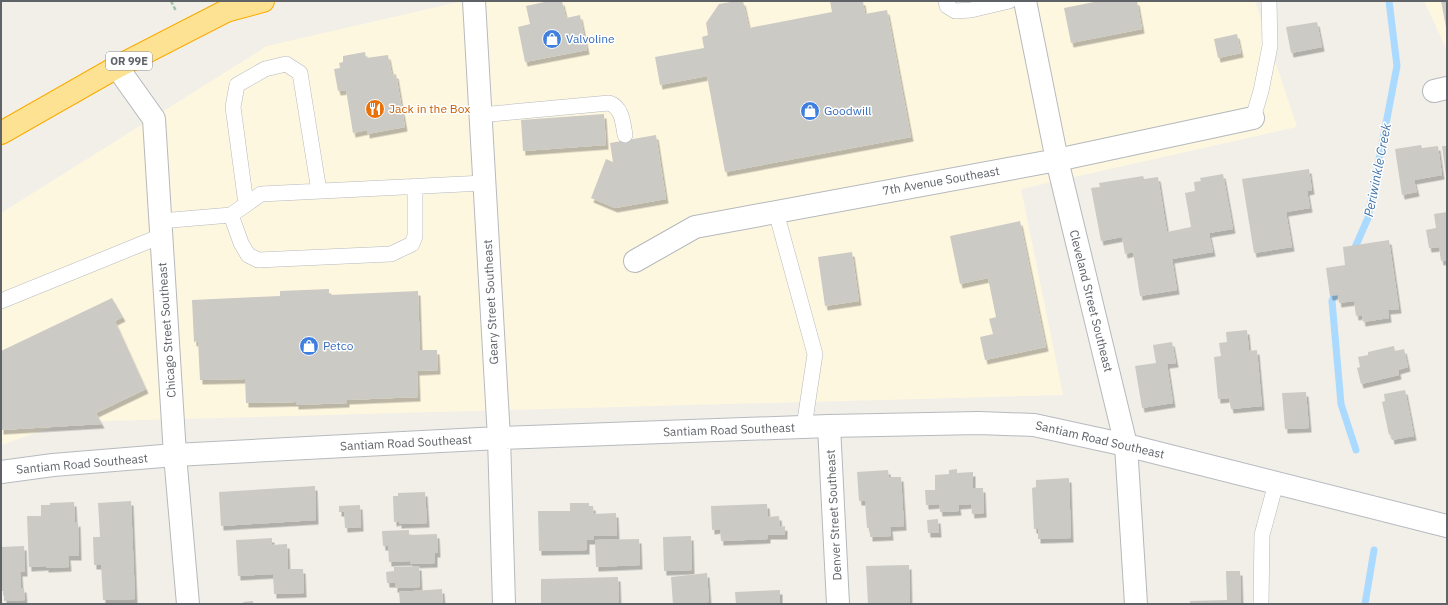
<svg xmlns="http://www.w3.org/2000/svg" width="1448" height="605" viewBox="0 0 1448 605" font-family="'IBM Plex Sans',sans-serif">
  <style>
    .commercial { fill: #fef7e0 }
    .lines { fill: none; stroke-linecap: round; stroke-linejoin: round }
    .stream { stroke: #aadaff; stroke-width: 7 }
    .building { fill: #cccac5; filter: url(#shadow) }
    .lane-casing { stroke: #b5b8bc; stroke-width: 16 }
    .street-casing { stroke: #b5b8bc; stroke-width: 24 }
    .secondary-casing { stroke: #b6babf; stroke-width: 24 }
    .highway-casing { stroke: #f9ab00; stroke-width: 24 }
    .path { stroke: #9cc7a9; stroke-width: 2.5; stroke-dasharray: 4 2; stroke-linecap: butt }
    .lane { stroke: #fff; stroke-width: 15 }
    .street { stroke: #fff; stroke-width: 22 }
    .secondary { stroke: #fff; stroke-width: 22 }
    .highway { stroke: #fde293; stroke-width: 22 }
    .labels { text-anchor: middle; stroke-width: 3; stroke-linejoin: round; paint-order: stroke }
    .shield { fill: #fff; stroke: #8f9295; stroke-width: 1 }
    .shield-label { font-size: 11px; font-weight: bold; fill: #5f6368 }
    .shop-label { font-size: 12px; fill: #366cbe; stroke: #fff; text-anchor: start }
    .food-label { font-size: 12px; fill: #c56008; stroke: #fff; text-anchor: start }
    .street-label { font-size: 12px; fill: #5f6368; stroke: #fff }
    .water-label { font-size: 13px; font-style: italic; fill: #4174aa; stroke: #fff }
  </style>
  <defs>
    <filter id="shadow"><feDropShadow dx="2.5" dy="4.5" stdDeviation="0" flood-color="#0004"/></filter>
  </defs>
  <rect width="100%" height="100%" fill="#f1efe8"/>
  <!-- commercial -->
  <path class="commercial" d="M463,1h792l42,126 -276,62 42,206 -996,27 -66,23v-232l266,-167z
    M1424,1h23v49z"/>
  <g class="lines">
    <!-- stream -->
    <path class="stream" d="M1353,252l15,-34 29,-152 -8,-65
      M1337,288l-5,13 9,103 15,46
      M1365,604l9,-54"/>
  </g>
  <!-- building -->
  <path class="building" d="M549,1h13l4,17 14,-3 7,35 -62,12 -7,-35 12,-3 -4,-18z
    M736,1h7l6,27 83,-16 -2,-11h33l2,13 22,-4 24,127 -186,35 -18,-96 -47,9 -5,-28 49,-9 -2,-11 6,-2 -2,-12 13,-19z
    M1099,1h38l5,28 -71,14 -7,-35z
    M1441,1h6v26h-1z
    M1317,22l5,25 -31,6 -5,-26z
    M1237,34l4,19 -23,5 -4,-19z
    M365,52l1,6 22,-3 4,20 4,-1 9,53 -38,7v-4l-14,3 -7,-43 -8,1 -4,-22 6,-1 -1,-5 4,-1v-6z
    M604,114l2,31 -83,6 -2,-31z
    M656,135l10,64 -51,9 -24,-10 15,-39 7,3 -3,-19z
    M1421,145l1,3 16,-2 4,29 -28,5 3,12 -15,3 -7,-46z
    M1442,146h5v30h-1z
    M1309,169l3,21 -5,1 3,17 -24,4 6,35 -38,6 -12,-74z
    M1223,174l10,55 -24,4 4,19 -41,7 5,31 -37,6 -7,-44 -8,2 -3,-17 -21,4 -10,-53 9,-1 -1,-4 44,-7 1,3 14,-2 9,55 24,-5 -6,-34 10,-2 -1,-9 7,-1 -1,-3z
    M1447,212v48l-6,1 -2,-14 -10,1 -3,-18 10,-2 -2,-14z
    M1020,221l26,126 -61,13 -5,-23 13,-3 -4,-15 7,-2 -8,-39 -28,6 -10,-48z
    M1389,240l10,69 -11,1 1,8 -26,4 -1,-7 -6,1 -2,-15 -15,2 -1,-8 -8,1 -4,-28 19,-3 -2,-18z
    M852,252l7,49 -34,5 -7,-49z
    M329,289v6l89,-4 2,59h17l1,20 -21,1 1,26 -71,3v3l-51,2v-3l-50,1 -1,-24 -45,1 -2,-39 -4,1 -2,-42 88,-4v-5z
    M112,298l11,19 -8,4 31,68 -50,24 6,11 -101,6v-79z
    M1247,330l2,21 8,-1 5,56 -31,3 -2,-11 -11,1 -4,-42 7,-1 -2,-13 8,-1 -1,-10z
    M1172,342l4,21 -9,1 6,39 -31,5 -7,-42 21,-3 -3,-18z
    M1394,346l1,5 9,-2 4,18 -10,3 1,5 -38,9 -4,-16 3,-1 -2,-10 10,-2v-3z
    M1405,390l9,46 -22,4 -1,-6 -2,1 -7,-33 3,-1 -1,-7z
    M1306,392l3,36 -24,1 -3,-36z
    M957,469v4l16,-1v16h10l1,25 -12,1 -1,-10 -13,1 1,6 -19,1 -1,-8 -13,1 -1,-15h10v-15l14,-1v-4z
    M888,470l1,7h12l3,49 -14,1 1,9 -21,1v-9h-3l-2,-27h-6l-2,-29z
    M1069,478l2,60 -33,1v-10h-4l-2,-41 4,-1v-7z
    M315,486l1,34 -95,6 -2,-34z
    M425,492l2,31 -28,1v-3l-5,1 -1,-26h5v-3z
    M131,501l4,98 -32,1 -2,-35h-7l-1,-28h7l-2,-34z
    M74,502l1,21 3,-1 1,34h-11l1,11 -23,1v-2l-17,1 -2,-51h14v-11h9v-2z
    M570,503h19v3h4l1,8 22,-1 1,23h-23v4h-7v10l-48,1 -1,-40h32z
    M767,504l1,13 11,-1 1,11 5,-1v9h-17v4l-47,2 -1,-12 -8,1 -1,-24z
    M360,505l1,22 -16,1 -1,-16h-5v-6z
    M938,519l1,14h-11l-1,-13z
    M409,530v5l28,-1 1,19h-3v10l-25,1v-3l-21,1 -1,-16h-5l-1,-15z
    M691,536l1,34 -28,1 -1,-34z
    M272,538v7l15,-1 1,25h15l1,24 -30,1 -1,-20 -35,2 -2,-36z
    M639,539l1,26 -44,2 -1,-27z
    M24,546l1,26h-5l1,16h3l1,12 -21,1v-10h-3v-44z
    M909,565l1,39h-42l-2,-38z
    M419,566l1,21 -25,1v-5h-8l-1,-11 8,-1v-4z
    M1226,571h14l1,33h-51v-3l37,-1z
    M707,573l2,29 -36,2 -2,-27z
    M618,577l1,27h-78v-25z
    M442,589l1,15h-43l-1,-12z
    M780,590v14h-44l-1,-12z
    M253,601v3h-9l-1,-2z"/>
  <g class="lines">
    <defs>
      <path id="lane" d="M946,1l1,5 8,5 16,-1 38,-9
        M480,115l129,-12c13,4 14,20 16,32
        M1253,118l8,-27 9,-45 -1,-45
        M246,204l-13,-97 4,-22 28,-16 21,-5 14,9 19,118
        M776,212l39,142 -11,73
        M231,215l10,28 7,12 10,5 133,-6 21,-10 3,-8v-50
        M160,221l71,-6 30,-21 223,-11
        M1,301l160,-65
        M1261,604l1,-69 14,-52"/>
      <path id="street" d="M1025,1l32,159 69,285 10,159
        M117,67l37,52 21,336 13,149
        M1434,91l13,-3
        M635,261l60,-34 362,-67 196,-42
        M829,426l9,178"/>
      <path id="secondary" d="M474,1l25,437 5,166
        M1,472l52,-7 122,-10 324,-17 330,-12 150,-3 55,2 92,20 321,81"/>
      <path id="highway" d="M1,133l116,-66 70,-36 39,-20 37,-10"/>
    </defs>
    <!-- lane casing -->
    <use href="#lane" class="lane-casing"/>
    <!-- street casing -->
    <use href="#street" class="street-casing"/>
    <!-- secondary casing -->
    <use href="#secondary" class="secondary-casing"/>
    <!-- highway casing -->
    <use href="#highway" class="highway-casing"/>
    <!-- path -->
    <path class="path" d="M171,1l5,10"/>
    <!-- lane -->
    <use href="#lane" class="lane"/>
    <!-- street -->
    <use href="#street" class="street"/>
    <!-- secondary -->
    <use href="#secondary" class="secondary"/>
    <!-- highway -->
    <use href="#highway" class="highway"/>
  </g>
  <!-- icons -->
  <defs>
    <symbol id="shop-disc" viewBox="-11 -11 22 22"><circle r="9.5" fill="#3f7fe0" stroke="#fff"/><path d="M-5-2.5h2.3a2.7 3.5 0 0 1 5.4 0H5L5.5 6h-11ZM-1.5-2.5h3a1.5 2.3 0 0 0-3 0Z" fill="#fff"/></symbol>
    <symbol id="restaurant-disc" viewBox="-11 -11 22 22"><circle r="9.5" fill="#e8710a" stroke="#fff"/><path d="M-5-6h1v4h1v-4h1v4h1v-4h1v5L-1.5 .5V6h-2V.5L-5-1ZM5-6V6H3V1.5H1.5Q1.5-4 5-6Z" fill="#fff"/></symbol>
  </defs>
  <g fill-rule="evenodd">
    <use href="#shop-disc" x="541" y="28" width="22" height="22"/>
    <use href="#restaurant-disc" x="364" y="98" width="22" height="22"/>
    <use href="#shop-disc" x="799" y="100" width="22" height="22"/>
    <use href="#shop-disc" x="298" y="335" width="22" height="22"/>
  </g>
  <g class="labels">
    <!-- shield labels -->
    <rect class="shield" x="106" y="52" width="46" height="18" rx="3"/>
    <g class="shield-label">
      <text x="129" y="65">OR 99E</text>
    </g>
    <!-- shop labels -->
    <g class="shop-label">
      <text x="566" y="43">Valvoline</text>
      <text x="824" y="115">Goodwill</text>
      <text x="323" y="350">Petco</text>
    </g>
    <!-- food labels -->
    <g class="food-label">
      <text x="389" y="113">Jack in the Box</text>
    </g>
    <!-- street labels -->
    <g class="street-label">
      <text transform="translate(941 181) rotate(-10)" y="4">7th Avenue Southeast</text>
      <text transform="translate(1091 301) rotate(76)" y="4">Cleveland Street Southeast</text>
      <text transform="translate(491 302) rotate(-93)" y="4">Geary Street Southeast</text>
      <text transform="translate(167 330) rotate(-94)" y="4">Chicago Street Southeast</text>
      <text transform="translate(729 430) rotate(-2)" y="4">Santiam Road Southeast</text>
      <text transform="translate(1100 440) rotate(13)" y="4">Santiam Road Southeast</text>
      <text transform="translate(406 443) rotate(-3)" y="4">Santiam Road Southeast</text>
      <text transform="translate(82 464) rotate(-5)" y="4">Santiam Road Southeast</text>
      <text transform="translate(834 515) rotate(-93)" y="4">Denver Street Southeast</text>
    </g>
    <!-- water labels -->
    <g class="water-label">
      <text transform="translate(1377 170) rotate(-79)" y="5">Periwinkle Creek</text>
    </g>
  </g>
  <!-- border -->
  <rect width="1448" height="605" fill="none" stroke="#5f6368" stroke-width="4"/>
</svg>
